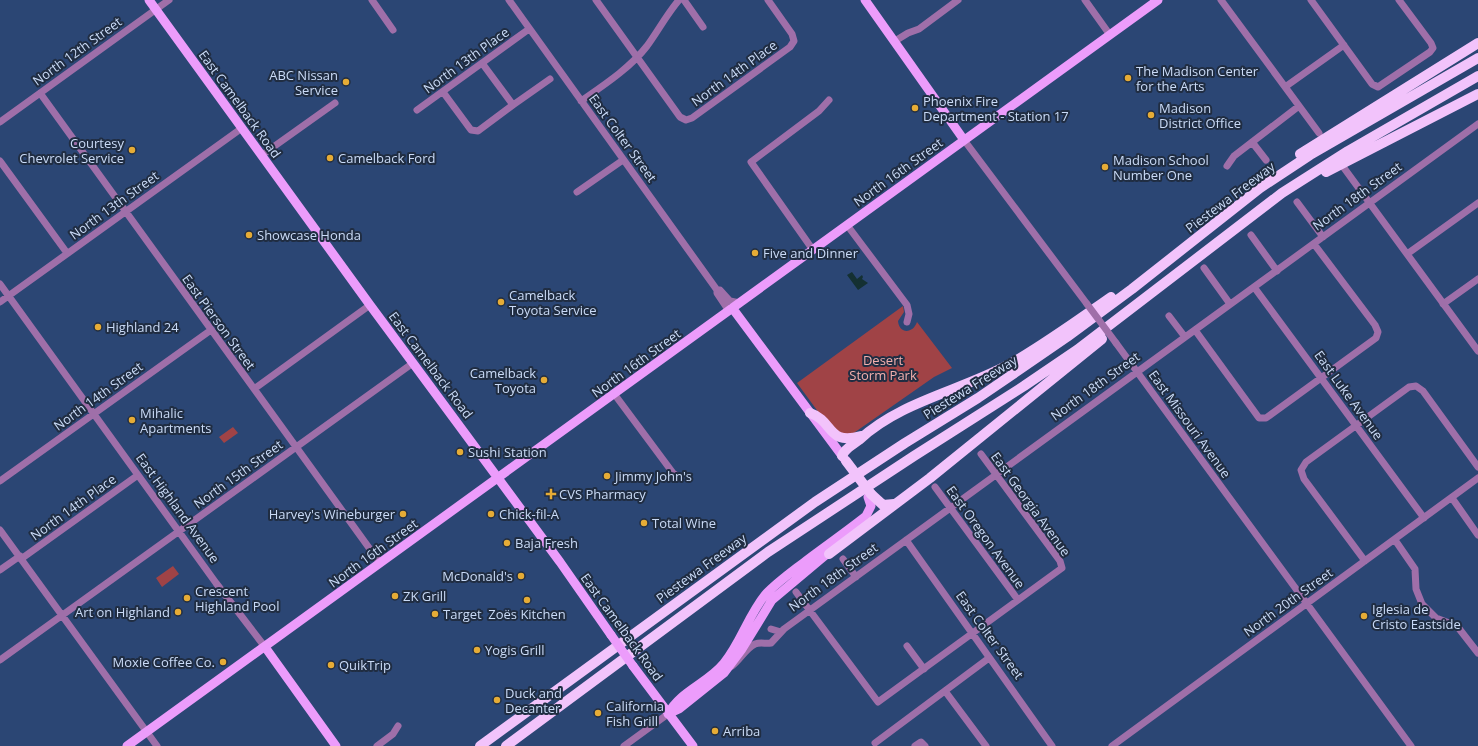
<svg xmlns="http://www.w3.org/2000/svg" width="1478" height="746" viewBox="0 0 1478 746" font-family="'Open Sans',sans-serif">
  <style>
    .green { fill: #a04346 }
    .water { fill: #143032 }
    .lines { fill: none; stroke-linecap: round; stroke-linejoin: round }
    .minor { stroke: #9f6fa9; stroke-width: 7 }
    .major { stroke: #ec9cfb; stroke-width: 9 }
    .highway { stroke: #f2c3fb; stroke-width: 10 }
    .minor-bridge { stroke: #9f6fa9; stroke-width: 7 }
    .major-bridge { stroke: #ec9cfb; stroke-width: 9 }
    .highway-bridge { stroke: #f2c3fb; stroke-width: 10 }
    .poi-dot { fill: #e6ac36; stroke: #202d42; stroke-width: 1.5 }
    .labels { text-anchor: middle; stroke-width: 4; stroke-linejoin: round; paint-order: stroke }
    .street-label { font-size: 13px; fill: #cadbf7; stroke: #202d42 }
    .poi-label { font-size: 13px; fill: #cadbf7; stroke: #202d42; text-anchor: start }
    .park-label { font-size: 13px; fill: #f2afad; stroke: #202d42 }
  </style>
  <rect width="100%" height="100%" fill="#2b4674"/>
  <!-- green -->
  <path class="green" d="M903,306l1,6 -6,9c1,13 15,13 19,1l35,46 -18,9 -86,60 -18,-9 -33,-45z
    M233,427l5,6 -14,10 -5,-6z
    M173,566l6,8 -17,13 -6,-9z"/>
  <!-- water -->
  <path class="water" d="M852,272l5,7 5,-4 1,2 -1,2 6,4 -10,7 -11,-15z"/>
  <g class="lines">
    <!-- minor -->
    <path class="minor" d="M372,0l21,30
      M509,0l208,290h3l10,11 10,2
      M596,0l84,117 6,3 6,-2 98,-71 4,-6 -2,-7 -24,-34
      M684,0l19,27
      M1085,0l25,35
      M1221,0l98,133
      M1311,0l61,84 6,3 52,-35 3,-4 -2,-5 -32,-43
      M895,41l13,-8 11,-4 39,-29
      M1285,87l59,-42
      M443,92l28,38 7,1 35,-26 -31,-42
      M40,93l340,470
      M581,101c23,-16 49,-33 66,-55 11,-15 20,-32 32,-46
      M513,105l37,-26
      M417,110l112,-81
      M0,122l169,-122
      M964,140l123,164
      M1252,142l14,18
      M262,155l73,-52
      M0,161l67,92
      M1227,166l7,-10 65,-50
      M1344,168l134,183
      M577,192l46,-32
      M1297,202l26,35
      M847,225l60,80 2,9 -2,8
      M1251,235l26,36
      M813,250l-62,-88 68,-51 10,-11
      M1407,254l71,-51
      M1204,268l26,36
      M0,284l216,299 49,64
      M1254,287l170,231
      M717,290v3l12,18
      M0,302l242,-174
      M1443,304l35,-25
      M1169,316l16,21
      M1195,330l64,88h7l110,-80 2,-6 -3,-7 -61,-81
      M1116,343l295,403
      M254,389l116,-84
      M615,395l58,78 7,5
      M0,481l211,-151
      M935,487l83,113
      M1452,498l26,37
      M0,530l157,216
      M906,540l146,206
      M1395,540l20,29 1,20 6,15 14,14 21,8 21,27
      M21,559l117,-84
      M843,559l13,18
      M1365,561l-61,-82 -3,-9 5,-8 103,-75 7,-1 7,5 55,76
      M0,570l20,-14
      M796,592l82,110 162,-118 22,-16 -2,-7 -79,-107
      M771,629l10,3
      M907,646l17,23
      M0,660l413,-297
      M732,666c8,-6 14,-18 23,-22 5,-2 11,0 16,-1l13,-14 694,-505
      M945,691l41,55
      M875,743l114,-85
      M377,746l16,-12 5,-8
      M624,746l44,-32
      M915,746l6,-4 4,4
      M1112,746l366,-268"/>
    <!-- major -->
    <path class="major" d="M149,0l221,305 190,257 51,73
      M865,0l99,140
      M733,309l113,152
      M265,647l71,99
      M633,666l60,80
      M668,714l11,-5 45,-36 18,-24 30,-49 62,-52
      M668,714c12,-23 40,-31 56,-51 17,-21 24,-47 41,-68 12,-13 28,-24 42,-35 20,-15 40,-29 59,-44l5,-10 -3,-9
      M127,746l1031,-746"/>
    <!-- highway -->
    <path class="highway" d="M1300,154l178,-111
      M1326,172l152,-78
      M810,413c24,8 17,33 51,23
      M842,456c3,-8 11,-11 17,-16 42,-39 102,-49 151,-76 35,-20 68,-44 101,-67
      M871,494l12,11 11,-1
      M829,554l101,-76 172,-139
      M480,746l335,-244 90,-59 73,-45 89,-61 65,-48 128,-101 50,-33 168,-97
      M506,746l262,-194 146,-96 110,-70 53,-36 205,-157 66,-42 130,-75"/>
    <!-- minor-bridge -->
    <path class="minor-bridge" d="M1087,304l29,39"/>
    <!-- major-bridge -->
    <path class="major-bridge" d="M611,635l22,31"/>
    <!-- highway-bridge -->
    <path class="highway-bridge" d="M846,461l25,33"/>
  </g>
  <!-- markers -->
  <g class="poi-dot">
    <circle cx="1128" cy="78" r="4"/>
    <circle cx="346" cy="82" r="4"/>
    <circle cx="915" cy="108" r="4"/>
    <circle cx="1151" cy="115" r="4"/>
    <circle cx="132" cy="150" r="4"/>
    <circle cx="330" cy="158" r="4"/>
    <circle cx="1105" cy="167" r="4"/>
    <circle cx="249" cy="235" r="4"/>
    <circle cx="755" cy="253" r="4"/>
    <circle cx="501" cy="302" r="4"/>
    <circle cx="98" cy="327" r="4"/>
    <circle cx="544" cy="380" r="4"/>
    <circle cx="132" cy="420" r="4"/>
    <circle cx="460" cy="452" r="4"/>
    <circle cx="607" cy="476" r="4"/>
    <path d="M549 488h4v4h4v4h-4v4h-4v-4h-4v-4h4z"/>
    <circle cx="403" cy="514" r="4"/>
    <circle cx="491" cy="514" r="4"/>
    <circle cx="644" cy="523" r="4"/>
    <circle cx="507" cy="543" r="4"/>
    <circle cx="521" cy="576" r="4"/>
    <circle cx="395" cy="596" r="4"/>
    <circle cx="187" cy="598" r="4"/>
    <circle cx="527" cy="600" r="4"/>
    <circle cx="178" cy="612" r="4"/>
    <circle cx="435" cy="614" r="4"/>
    <circle cx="1364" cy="616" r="4"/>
    <circle cx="477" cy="650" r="4"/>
    <circle cx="223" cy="662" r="4"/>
    <circle cx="331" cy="665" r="4"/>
    <circle cx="497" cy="700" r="4"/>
    <circle cx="598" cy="713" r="4"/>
    <circle cx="715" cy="731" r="4"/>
  </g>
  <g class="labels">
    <!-- street labels -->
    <g class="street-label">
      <text transform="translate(77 51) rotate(-36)" y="5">North 12th Street</text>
      <text transform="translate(466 60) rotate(-36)" y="5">North 13th Place</text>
      <text transform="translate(734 73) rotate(-36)" y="5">North 14th Place</text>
      <text transform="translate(240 104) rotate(54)" y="5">East Camelback Road</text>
      <text transform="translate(623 138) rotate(54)" y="5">East Colter Street</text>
      <text transform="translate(898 172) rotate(-36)" y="5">North 16th Street</text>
      <text transform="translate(1357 196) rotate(-36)" y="5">North 18th Street</text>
      <text transform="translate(1230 197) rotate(-37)" y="5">Piestewa Freeway</text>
      <text transform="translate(114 205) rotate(-36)" y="5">North 13th Street</text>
      <text transform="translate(219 322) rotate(54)" y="5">East Pierson Street</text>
      <text transform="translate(636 363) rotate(-36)" y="5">North 16th Street</text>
      <text transform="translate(431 365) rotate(53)" y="5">East Camelback Road</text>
      <text transform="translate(1095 386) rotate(-36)" y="5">North 18th Street</text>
      <text transform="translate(970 387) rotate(-32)" y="5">Piestewa Freeway</text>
      <text transform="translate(1349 395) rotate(54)" y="5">East Luke Avenue</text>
      <text transform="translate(98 396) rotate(-36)" y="5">North 14th Street</text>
      <text transform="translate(1190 424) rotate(54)" y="5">East Missouri Avenue</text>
      <text transform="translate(238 474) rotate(-36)" y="5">North 15th Street</text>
      <text transform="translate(1031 504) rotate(54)" y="5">East Georgia Avenue</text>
      <text transform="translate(73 507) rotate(-36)" y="5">North 14th Place</text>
      <text transform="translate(178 508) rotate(54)" y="5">East Highland Avenue</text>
      <text transform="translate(986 537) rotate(54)" y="5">East Oregon Avenue</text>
      <text transform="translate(373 553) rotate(-36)" y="5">North 16th Street</text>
      <text transform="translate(701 568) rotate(-36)" y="5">Piestewa Freeway</text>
      <text transform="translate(833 577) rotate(-36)" y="5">North 18th Street</text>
      <text transform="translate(1288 602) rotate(-36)" y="5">North 20th Street</text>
      <text transform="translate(622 627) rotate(54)" y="5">East Camelback Road</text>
      <text transform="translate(990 635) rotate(54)" y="5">East Colter Street</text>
    </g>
    <!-- poi labels -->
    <g class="poi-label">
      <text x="1136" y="76">The Madison Center<tspan x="1136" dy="15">for the Arts</tspan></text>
      <text x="338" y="80" text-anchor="end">ABC Nissan<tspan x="338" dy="15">Service</tspan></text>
      <text x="923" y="106">Phoenix Fire<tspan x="923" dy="15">Department - Station 17</tspan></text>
      <text x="1159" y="113">Madison<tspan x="1159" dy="15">District Office</tspan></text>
      <text x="124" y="148" text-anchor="end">Courtesy<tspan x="124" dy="15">Chevrolet Service</tspan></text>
      <text x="338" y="163">Camelback Ford</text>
      <text x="1113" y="165">Madison School<tspan x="1113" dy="15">Number One</tspan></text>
      <text x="257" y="240">Showcase Honda</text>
      <text x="763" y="258">Five and Dinner</text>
      <text x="509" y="300">Camelback<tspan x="509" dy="15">Toyota Service</tspan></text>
      <text x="106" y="332">Highland 24</text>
      <text x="536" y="378" text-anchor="end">Camelback<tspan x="536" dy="15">Toyota</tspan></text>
      <text x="140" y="418">Mihalic<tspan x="140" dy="15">Apartments</tspan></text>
      <text x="468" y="457">Sushi Station</text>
      <text x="615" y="481">Jimmy John's</text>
      <text x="559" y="499">CVS Pharmacy</text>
      <text x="395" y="519" text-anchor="end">Harvey's Wineburger</text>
      <text x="499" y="519">Chick-fil-A</text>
      <text x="652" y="528">Total Wine</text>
      <text x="515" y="548">Baja Fresh</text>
      <text x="513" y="581" text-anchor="end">McDonald's</text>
      <text x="195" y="596">Crescent<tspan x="195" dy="15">Highland Pool</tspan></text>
      <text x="403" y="601">ZK Grill</text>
      <text x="1372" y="614">Iglesia de<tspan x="1372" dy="15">Cristo Eastside</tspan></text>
      <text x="170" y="617" text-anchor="end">Art on Highland</text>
      <text x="443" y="619">Target</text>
      <text x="527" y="619" text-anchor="middle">Zoës Kitchen</text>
      <text x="485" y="655">Yogis Grill</text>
      <text x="215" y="667" text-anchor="end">Moxie Coffee Co.</text>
      <text x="339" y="670">QuikTrip</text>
      <text x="505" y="698">Duck and<tspan x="505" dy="15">Decanter</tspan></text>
      <text x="606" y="711">California<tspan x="606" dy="15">Fish Grill</tspan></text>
      <text x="723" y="736">Arriba</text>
    </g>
    <!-- park labels -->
    <g class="park-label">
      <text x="883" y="365">Desert<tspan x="883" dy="15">Storm Park</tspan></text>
    </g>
  </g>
</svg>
